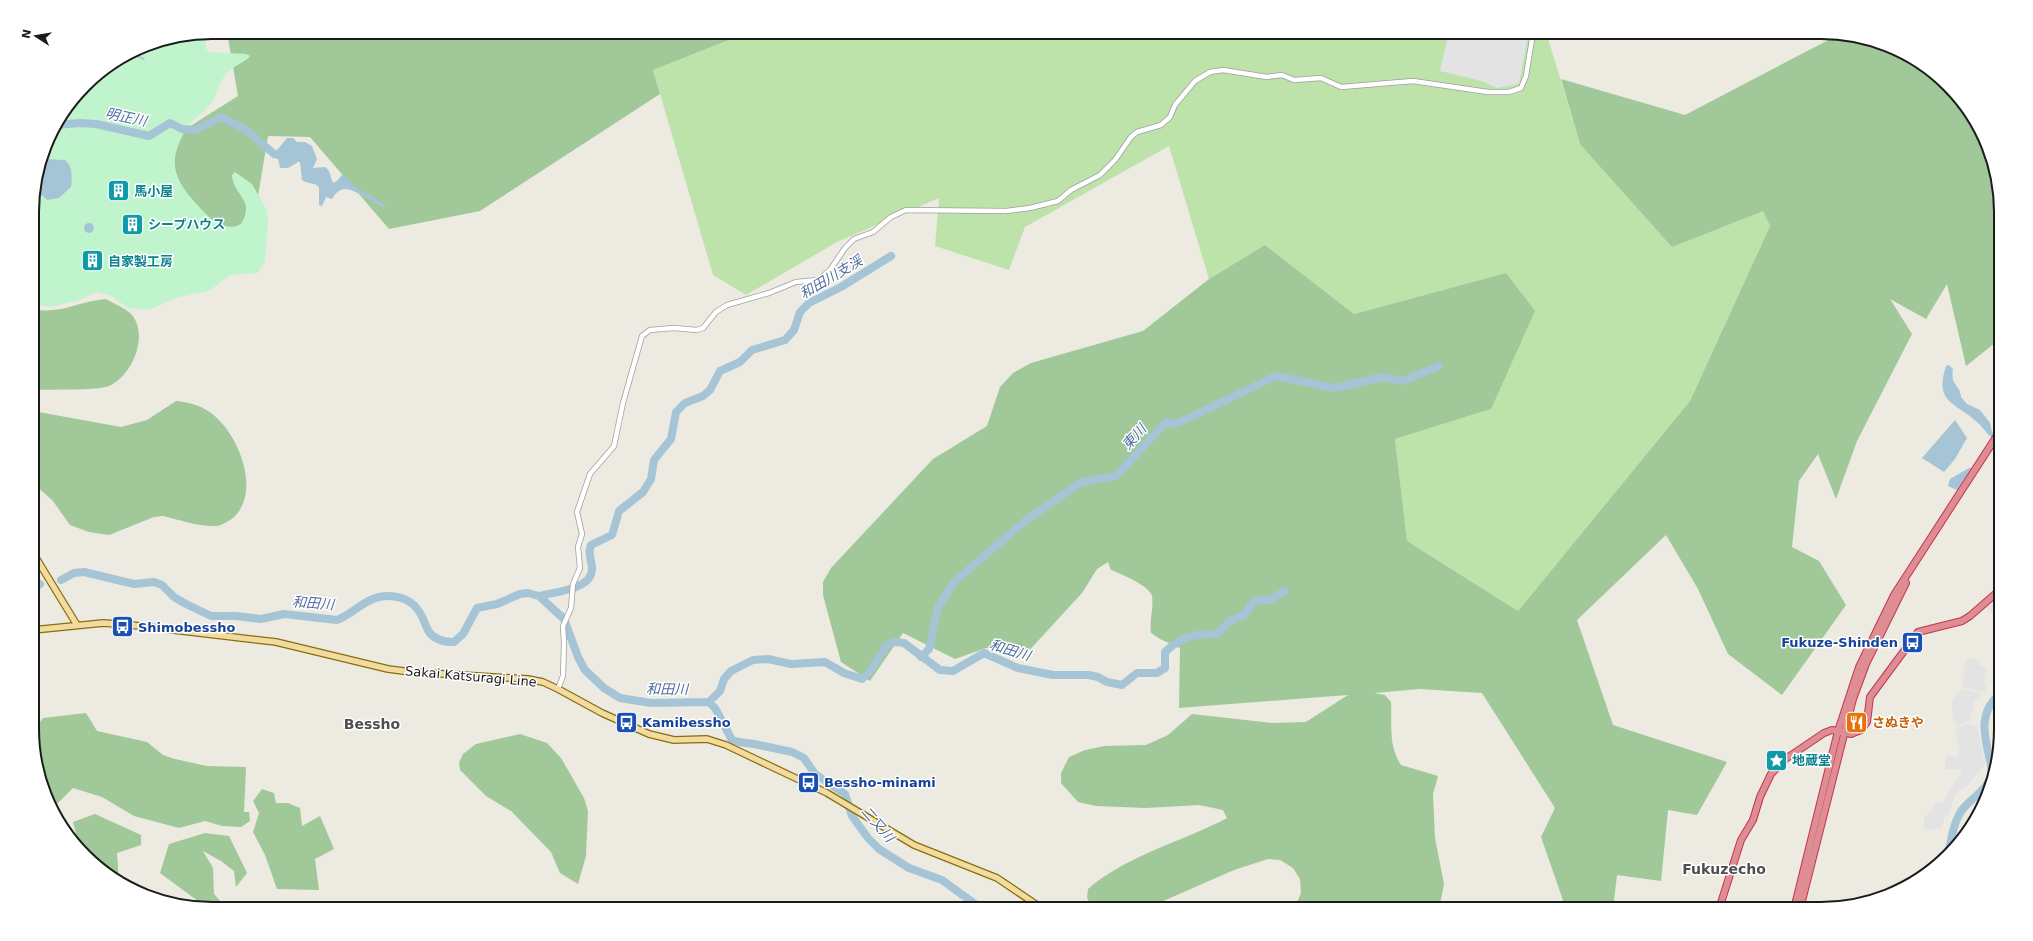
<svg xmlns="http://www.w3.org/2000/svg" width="2033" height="941" viewBox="0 0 2033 941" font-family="'DejaVu Sans','Noto Sans JP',sans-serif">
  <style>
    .grass { fill: #bee3aa }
    .forest { fill: #a0c899 }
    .park { fill: #c0f4cc }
    .parking { fill: #e3e3e3 }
    .water { fill: #a5c4d6 }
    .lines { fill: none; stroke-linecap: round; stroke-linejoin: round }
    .stream { stroke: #a5c4d6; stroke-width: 1.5 }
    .river { stroke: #a5c4d6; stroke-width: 8 }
    .minor-casing { stroke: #9f9f9f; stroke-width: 6 }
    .major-casing { stroke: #866f0c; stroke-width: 8 }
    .highway-casing { stroke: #c63250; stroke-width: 8 }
    .minor { stroke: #fff; stroke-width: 4.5 }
    .major { stroke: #f3db9f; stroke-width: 5.5 }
    .highway { stroke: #de8e92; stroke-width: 6 }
    .labels { text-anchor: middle; stroke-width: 3; stroke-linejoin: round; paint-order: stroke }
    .culture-label { font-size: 13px; font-weight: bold; fill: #0d838f; stroke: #fff; text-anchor: start }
    .transit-label { font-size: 13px; font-weight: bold; fill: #164399; stroke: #fff; text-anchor: start }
    .street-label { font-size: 13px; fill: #1b1b1b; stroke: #fff }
    .food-label { font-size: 13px; font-weight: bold; fill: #c56008; stroke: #fff; text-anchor: start }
    .water-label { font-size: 14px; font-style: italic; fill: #516ea1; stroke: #fff }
    .neighbourhood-label { font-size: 14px; font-weight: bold; fill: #4e4e4e; stroke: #fff }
    .rim { fill: none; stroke: #1b1b1b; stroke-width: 2 }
  </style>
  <rect width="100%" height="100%" fill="#eceae1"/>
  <!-- grass -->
  <path class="grass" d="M749,32h797l34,112 183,66 7,16 -80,175 -172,210 -111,-70 -12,-102 96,-30 15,-136 -152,41 -89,-69 -56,34 -40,-133 -144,81 -16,43 -74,-24 4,-48 -102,44 -91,53 -33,-20 -60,-205z"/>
  <!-- forest -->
  <path class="forest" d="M227,32h522l-96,38 7,24 -180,117 -91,18 -79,-92 -42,-1 -21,126 -120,-96 111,-70z
    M1838,35l52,11 41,23 33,33 23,41 12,45 1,151 -34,27 -19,-82 -21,35 -36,-20 22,35 -55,107 -21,58 -18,-45 -19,27 -7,66 27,14 27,44 -64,90 -54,-41 -30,-65 -32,-54 -89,85 36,105 114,37 -30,53 -29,-5 -7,71 -44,-6 -4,34h-47l-25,-72 14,-29 -73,-115 -62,-4 -46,4 11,2 6,7c1,22 -3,43 10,63l37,11 -5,18 2,44 9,46 -5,25h-145l7,-16 -1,-14 -7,-11 -13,-8 -12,-1 -34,11 -89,39 -52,-1 -6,-10 1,-9c39,-34 94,-47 139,-71l-4,-8 -24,-5 -53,3 -50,-2 -18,-4 -17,-19v-10l8,-16 16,-7 20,-4 41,-1 22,-10 24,-21 81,9 33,-1 42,-27 -169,13 1,-60 -20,-9 -9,-6c-2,-13 3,-25 1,-37 -2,-10 -31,-22 -41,-26l-3,-8 -11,7 -15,24 -57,62 -39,-7 -31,11 -52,-26 -33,48 -29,-19 -18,-67v-13l8,-14 102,-109 54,-33 13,-39 13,-14 18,-10 112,-32 66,-52 56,-34 89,69 152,-41 29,38 -44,98 -96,30 12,102 111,70 172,-210 80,-175 -7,-15 -91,36 -92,-103 -19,-65 124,36z
    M106,299c8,5 20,9 26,16 17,21 0,61 -23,71 -13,5 -60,3 -76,4v-81c26,6 47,-8 73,-10z
    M176,401c12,1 23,4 32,10 29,18 55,80 25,107 -5,3 -10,7 -16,8 -18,1 -37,-6 -54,-10l-9,1 -45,18 -20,-3 -19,-7 -17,-24 -20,-18v-72l88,16 26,-7z
    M86,713l11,18 50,11 16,13 12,4 32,7 39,1 -2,45h5l1,9 -9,6 -19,-1 -17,-5 -26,7 -45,-12 -32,-19 -29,-9 -21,21c-14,-24 -18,-53 -18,-79l9,-12z
    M520,734l27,9 14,15 23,40 4,13 -2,45 -8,28 -18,-11 -9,-21 -40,-41 -25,-15 -26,-26 -1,-7 4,-9 13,-10z
    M262,789l12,4 2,10h12l12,5 2,18 18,-10 14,33 -19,10 4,31 -42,-1 -12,-34 -12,-23 6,-19 -6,-12z
    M95,814l46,21v10l-24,8 2,29 -17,-10 -22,-23 -7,-27z
    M205,833l24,3 18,37 -11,14 -2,-16 -13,-10 -18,-10 10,17 1,26 13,15 -26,-2 -3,-6 -38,-28 9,-29z"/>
  <!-- park -->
  <path class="park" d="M212,32h19l-23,6 -2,3v8l4,3 36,2 4,2c-3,5 -17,10 -24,18 -7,8 -8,21 -15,29 -6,9 -15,14 -22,21 -5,7 -8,15 -11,22 -11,29 9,48 28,68 10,10 21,17 35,10 15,-25 -8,-28 -9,-49l3,-3 17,12 15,27 1,11 -3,40 -8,11 -27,2 -21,16 -34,7 -26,12 -21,-2 -16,-12 -16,-4 -13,7 -33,8 -17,-3 -1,-104 19,-68 42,-55 50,-31z"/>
  <!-- parking -->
  <path class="parking" d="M1449,32h65l14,3 -9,49 -22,4 -15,-7 -42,-10z
    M2001,592v32l-16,-18z
    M1968,657l12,3 -1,6 8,1 -3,15 3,1 -2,9 -22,-5 1,-20z
    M1962,689l20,4 -8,9 -3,16 -3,4 -10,3h-2l-3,-8 -1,-17z
    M1969,724l8,2 8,39 -13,15 -18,16 -5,18 -4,2 -4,13 -17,1v-13l8,-7 2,-7 9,-1 18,-29v-4h-16l1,-13 12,1 1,-6 -3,-23z"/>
  <!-- water -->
  <path class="water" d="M287,138h6l4,4h8l7,4 5,13 -4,9 12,-1c6,4 5,10 8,16l4,-2 6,-7 15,15 12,6 18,13c-12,0 -36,-24 -47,-18 -4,1 -7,6 -9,9l-6,-2 -4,9 -3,-1v-18c-5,-5 -12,-3 -17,-7l-2,-18h-2l-10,6h-8l-2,-10 -5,-3z
    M43,159l22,1c8,7 7,17 6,27l-12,11 -12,2 -4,-4h-10z
    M84 228a5 5 0 1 1 10 0a5 5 0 1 1-10 0Z
    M1949,365l4,4c-3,17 7,15 8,28l6,7 13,6 10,13 2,9 8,5v5c-12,-4 -14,-12 -23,-20 -22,-20 -43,-19 -31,-56z
    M1955,420l12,18 -12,21 -11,13 -22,-14z
    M1969,468h3l-15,22 -9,-4 2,-7z"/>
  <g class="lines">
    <!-- stream -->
    <path class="stream" d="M131,53l13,6
      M2001,555l-7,7 7,12"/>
    <!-- river -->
    <path class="river" d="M56,125l24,-2 16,1 53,12 21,-13 12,6 14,1 25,-13 24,12 29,25 9,2
      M61,580l13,-7 10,-1 50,12 20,-2 8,3 12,12 12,7 25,12h25l25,3 23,-5 53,6c15,-5 26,-20 42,-23 14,-3 31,1 39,13 5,6 7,15 11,22 6,8 16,10 25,10l9,-8 14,-26 20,-4 23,-10 8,-1 11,3 25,23 14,38 7,13 19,18 16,10 31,5 58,-1 11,-11 4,-12 7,-8 22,-11 15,-1 23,5 34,-2 19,11 18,6 6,-5 19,-29 8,-3 9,1 36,27 13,1 31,-18 34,15 35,7h36l9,2 9,5 15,3 15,-12h20l8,-5v-16c16,-15 31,-19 52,-18l13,-13 14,-6 10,-14 16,-1 15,-9
      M33,589l7,-5
      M539,596c14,-4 53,-6 53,-27 0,-9 -5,-15 -1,-24l21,-10 7,-24 24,-19 8,-13 3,-19 17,-21 5,-27 9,-9 18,-7 7,-6 10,-19 20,-9 12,-12 33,-10 9,-10 6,-18 9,-9 32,-16 50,-31
      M921,657l8,-8 9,-42 16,-25 76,-65 52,-35 34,-6 50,-54 10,2 100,-48 58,12 49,-11 20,4 36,-15
      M709,702l6,6 17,32 7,2 15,2 38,8 12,6 11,16 30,20 7,22 16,22 11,11 30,19 33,12 33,24 18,5
      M1948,855c3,-14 5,-32 14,-45 11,-14 27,-20 30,-39 -5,-29 -18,-56 9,-78"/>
    <defs>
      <path id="minor" d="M1529,32h12
        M558,689l5,-13 1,-33 -1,-17 8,-18 2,-24 7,-16 -2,-21 4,-13 -5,-22 13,-38 24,-28 9,-43 19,-67 8,-6 23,-2 24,2 6,-2 13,-16 11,-7 42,-12 27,-11 22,-2 12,-10 15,-22 9,-9 19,-7 18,-15 15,-7 100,1 24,-3 28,-7 13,-11 29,-15 15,-15 16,-23 6,-5 24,-7 9,-8 5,-12 20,-24 15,-9 13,-2 44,7 15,-2 12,5 27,-2 20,9 72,-6 75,11h21l12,-4 5,-12 7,-43"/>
      <path id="major" d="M33,553l44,72
        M33,630l70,-7 28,2 145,17 112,27 23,3 117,7 15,3 15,7 44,24 47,21 25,6 33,-1 19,6 101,48 87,52 83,33 46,31"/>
      <path id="highway" d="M1719,909l22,-69 12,-20 7,-23 11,-23 13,-14 40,-27 8,-3 19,4 10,-4 6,-8 3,-25 48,-65 44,-11 8,-5 31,-27
        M1794,909l44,-178 21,-64 35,-72 106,-164
        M1800,909l53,-210 13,-35 40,-81"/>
    </defs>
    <!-- minor casing -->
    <use href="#minor" class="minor-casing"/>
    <!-- major casing -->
    <use href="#major" class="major-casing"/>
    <!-- highway casing -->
    <use href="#highway" class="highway-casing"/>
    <!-- minor -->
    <use href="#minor" class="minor"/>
    <!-- major -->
    <use href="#major" class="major"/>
    <!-- highway -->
    <use href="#highway" class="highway"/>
  </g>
  <!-- icons -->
  <defs>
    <symbol id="building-square" viewBox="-11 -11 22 22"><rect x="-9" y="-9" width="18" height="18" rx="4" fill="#0f9aa8" stroke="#fff"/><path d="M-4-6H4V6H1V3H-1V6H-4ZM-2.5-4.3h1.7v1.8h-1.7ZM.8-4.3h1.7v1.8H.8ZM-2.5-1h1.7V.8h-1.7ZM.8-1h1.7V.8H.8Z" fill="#fff"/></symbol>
    <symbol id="bus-square" viewBox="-11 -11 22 22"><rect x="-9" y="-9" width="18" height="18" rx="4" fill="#1a4fb4" stroke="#fff"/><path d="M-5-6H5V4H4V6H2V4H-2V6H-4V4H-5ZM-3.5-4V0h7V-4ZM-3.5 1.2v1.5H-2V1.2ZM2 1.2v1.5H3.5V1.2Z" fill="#fff"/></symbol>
    <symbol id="restaurant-square" viewBox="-11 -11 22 22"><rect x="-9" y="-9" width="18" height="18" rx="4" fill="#e8710a" stroke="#fff"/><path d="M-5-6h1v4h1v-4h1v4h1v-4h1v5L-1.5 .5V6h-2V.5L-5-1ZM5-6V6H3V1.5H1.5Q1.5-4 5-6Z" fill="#fff"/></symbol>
    <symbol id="sight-square" viewBox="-11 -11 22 22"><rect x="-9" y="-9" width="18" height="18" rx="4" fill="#0f9aa8" stroke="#fff"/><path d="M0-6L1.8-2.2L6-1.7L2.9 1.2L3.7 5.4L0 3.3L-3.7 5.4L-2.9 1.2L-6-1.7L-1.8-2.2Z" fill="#fff"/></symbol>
  </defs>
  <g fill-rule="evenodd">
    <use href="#building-square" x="106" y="178" width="25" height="25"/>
    <use href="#building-square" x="120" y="212" width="25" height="25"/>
    <use href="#building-square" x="80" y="248" width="25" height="25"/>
    <use href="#bus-square" x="110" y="614" width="25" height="25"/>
    <use href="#bus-square" x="1900" y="630" width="25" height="25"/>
    <use href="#bus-square" x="614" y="710" width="25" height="25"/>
    <use href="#restaurant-square" x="1844" y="710" width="25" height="25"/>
    <use href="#sight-square" x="1764" y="748" width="25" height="25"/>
    <use href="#bus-square" x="796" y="770" width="25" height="25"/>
  </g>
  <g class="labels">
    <!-- culture labels -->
    <g class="culture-label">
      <text x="134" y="196">馬小屋</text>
      <text x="148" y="229">シープハウス</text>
      <text x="108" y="266">自家製工房</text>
      <text x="1792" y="765">地蔵堂</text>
    </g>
    <!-- transit labels -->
    <g class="transit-label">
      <text x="138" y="632">Shimobessho</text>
      <text x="1898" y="647" text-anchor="end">Fukuze-Shinden</text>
      <text x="642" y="727">Kamibessho</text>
      <text x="824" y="787">Bessho-minami</text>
    </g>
    <!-- street labels -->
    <g class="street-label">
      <text transform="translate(471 676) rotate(5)" y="5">Sakai Katsuragi Line</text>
    </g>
    <!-- food labels -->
    <g class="food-label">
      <text x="1872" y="727">さぬきや</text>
    </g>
    <!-- water labels -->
    <g class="water-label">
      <text transform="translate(126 117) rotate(12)" y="5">明正川</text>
      <text transform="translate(831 277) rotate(-31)" y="5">和田川支渓</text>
      <text transform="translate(1134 437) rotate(-48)" y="5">東川</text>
      <text transform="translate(313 603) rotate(5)" y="5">和田川</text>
      <text transform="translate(1010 650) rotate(17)" y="5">和田川</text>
      <text transform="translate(667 689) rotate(1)" y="5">和田川</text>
      <text transform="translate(878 824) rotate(49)" y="5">二又川</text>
    </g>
    <!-- neighbourhood labels -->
    <g class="neighbourhood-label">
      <text x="372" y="729">Bessho</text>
      <text x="1724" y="874">Fukuzecho</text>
    </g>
  </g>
  <!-- crop -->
  <path d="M0 0H2033V941H0ZM212 39H1821A173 173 0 0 1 1994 212V729A173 173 0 0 1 1821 902H212A173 173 0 0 1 39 729V212A173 173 0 0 1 212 39Z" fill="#fff" fill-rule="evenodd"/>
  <path class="rim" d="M212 39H1821A173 173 0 0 1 1994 212V729A173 173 0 0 1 1821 902H212A173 173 0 0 1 39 729V212A173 173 0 0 1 212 39Z"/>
  <!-- north arrow -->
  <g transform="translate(36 36) rotate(282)" stroke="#ffffff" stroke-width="3" paint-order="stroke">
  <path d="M0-3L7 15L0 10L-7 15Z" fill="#1b1b1b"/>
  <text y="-6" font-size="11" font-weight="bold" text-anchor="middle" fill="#1b1b1b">N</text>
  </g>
</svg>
